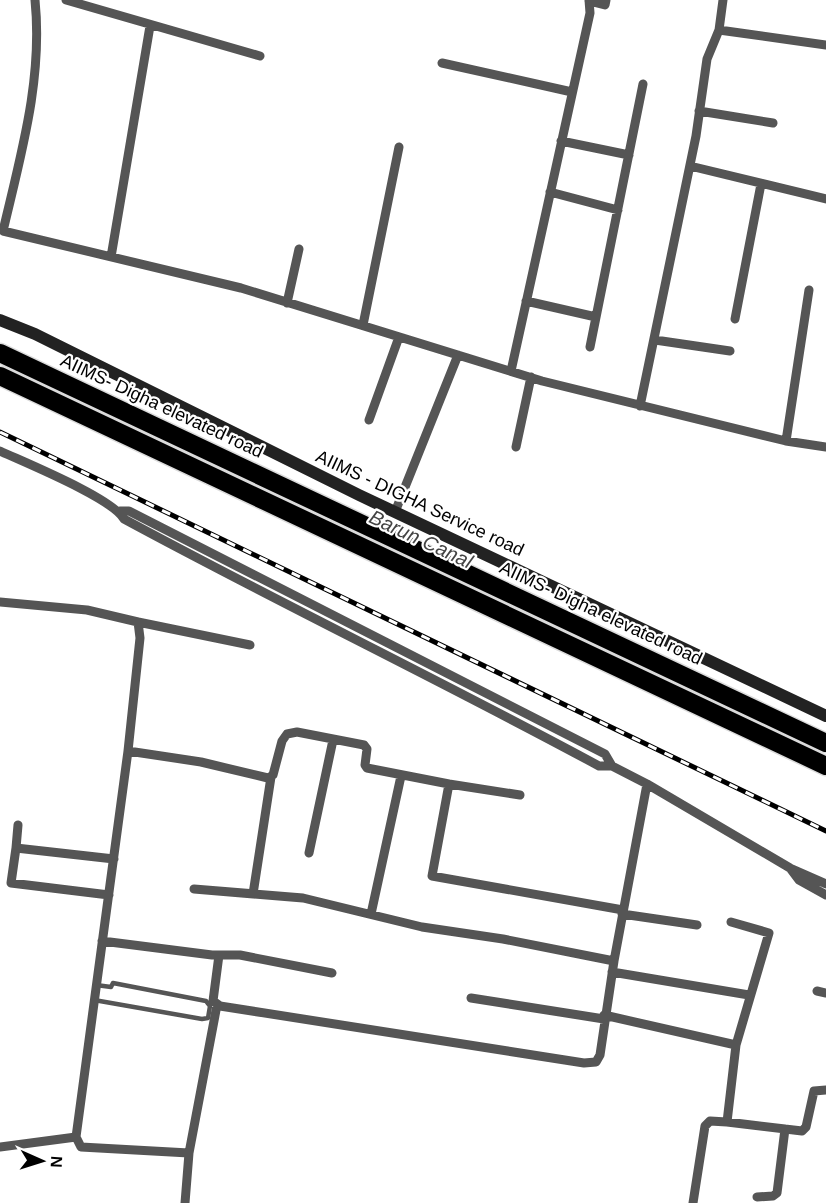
<svg xmlns="http://www.w3.org/2000/svg" width="826" height="1203" viewBox="0 0 826 1203" font-family="Arial,sans-serif">
  <style>
    .lines { fill: none; stroke-linecap: round; stroke-linejoin: round }
    .highway-casing { stroke: #dbdbdb; stroke-width: 21 }
    .lane { stroke: #555; stroke-width: 4.5 }
    .street { stroke: #555; stroke-width: 9 }
    .secondary { stroke: #222; stroke-width: 12 }
    .highway { stroke: #000; stroke-width: 18 }
    .rail-casing { stroke: #000; stroke-width: 5 }
    .rail { stroke: #fff; stroke-width: 3; stroke-dasharray: 9; stroke-linecap: butt }
    .labels { text-anchor: middle; stroke-width: 4.5; stroke-linejoin: round; paint-order: stroke }
    .street-label { font-size: 18px; fill: #000; stroke: #fff }
    .water-label { font-size: 20px; font-style: italic; fill: #444; stroke: #fff }
  </style>
  <rect width="100%" height="100%" fill="#fff"/>
  <g class="lines">
    <defs>
      <path id="highway" d="M0,353l826,390
        M0,376l826,390"/>
    </defs>
    <!-- highway casing -->
    <use href="#highway" class="highway-casing"/>
    <!-- lane -->
    <path class="lane" d="M94,1000l108,19 6,-1 2,-12 -4,-5 -93,-18 -2,4 -15,-2"/>
    <!-- street -->
    <path class="street" d="M35,0c8,79 -14,154 -32,231l238,57 301,93 244,60 40,6
      M66,0l194,56
      M589,1l16,4 1,-5
      M719,30l107,15
      M442,63l130,29
      M699,111l74,12
      M561,141l68,14
      M690,166l136,33
      M550,192l68,18
      M111,257l39,-231
      M526,301l70,16
      M287,303l12,-54
      M735,319l26,-135
      M363,325l36,-178
      M655,340l75,11
      M590,347l53,-263
      M511,371l79,-358 -1,-13
      M640,406l56,-270 11,-77 12,-29 4,-30
      M369,420l30,-83
      M786,441l23,-151
      M516,447l15,-70
      M0,451c26,12 112,47 124,68 157,85 318,162 475,247h13l35,18 143,84
      M120,511h9l476,243 7,12
      M395,512l63,-157
      M0,602l87,8 51,12 2,16 -12,113 -52,386 5,10 108,6 -4,50
      M138,622l112,23
      M128,751l73,11 67,16 5,-3 9,-34 5,-7 10,-2 67,13 3,4 -2,16 2,3 82,16 -17,92 191,34
      M449,784l71,11
      M16,848l2,-23
      M309,853l24,-113
      M826,884l-36,-16 9,12 27,15
      M194,889l109,9 119,29 81,12 111,22
      M253,894l18,-117
      M109,895l-98,-12 5,-35 98,11
      M371,914l30,-138
      M622,914l75,11
      M731,922l38,11 -33,112 -9,77 75,9 4,-4 8,-36 12,-1
      M102,941l110,14h28l92,18
      M219,955l-6,46 7,5 364,57 12,-1 4,-7 14,-94 33,-177
      M612,972l137,23
      M817,991l9,2
      M471,998l133,21
      M604,1015l132,30
      M0,1147l76,-10
      M189,1153l28,-148
      M757,1197l16,-1 4,-3 8,-64
      M693,1203l12,-77 5,-5 17,1"/>
    <!-- secondary -->
    <path class="secondary" d="M0,320l35,14 324,161 467,221"/>
    <!-- highway -->
    <use href="#highway" class="highway"/>
    <defs>
      <path id="rail" d="M0,432l826,399"/>
    </defs>
    <!-- rail casing -->
    <use href="#rail" class="rail-casing"/>
    <!-- rail -->
    <use href="#rail" class="rail"/>
  </g>
  <g class="labels">
    <!-- street labels -->
    <g class="street-label">
      <text transform="translate(162 406) rotate(25)" y="6">AIIMS- Digha elevated road</text>
      <text transform="translate(420 503) rotate(25)" y="6">AIIMS - DIGHA Service road</text>
      <text transform="translate(601 613) rotate(25)" y="6">AIIMS- Digha elevated road</text>
    </g>
    <!-- water labels -->
    <g class="water-label">
      <text transform="translate(421 539) rotate(25)" y="7">Barun Canal</text>
    </g>
  </g>
  <!-- north arrow -->
  <g transform="translate(42 1161) rotate(93)" stroke="#ffffff" stroke-width="4.5" paint-order="stroke">
  <path d="M0-4.5L10 22L0 15L-10 22Z" fill="#000000"/>
  <text y="-9" font-size="16" font-weight="bold" text-anchor="middle" fill="#000000">N</text>
  </g>
</svg>
